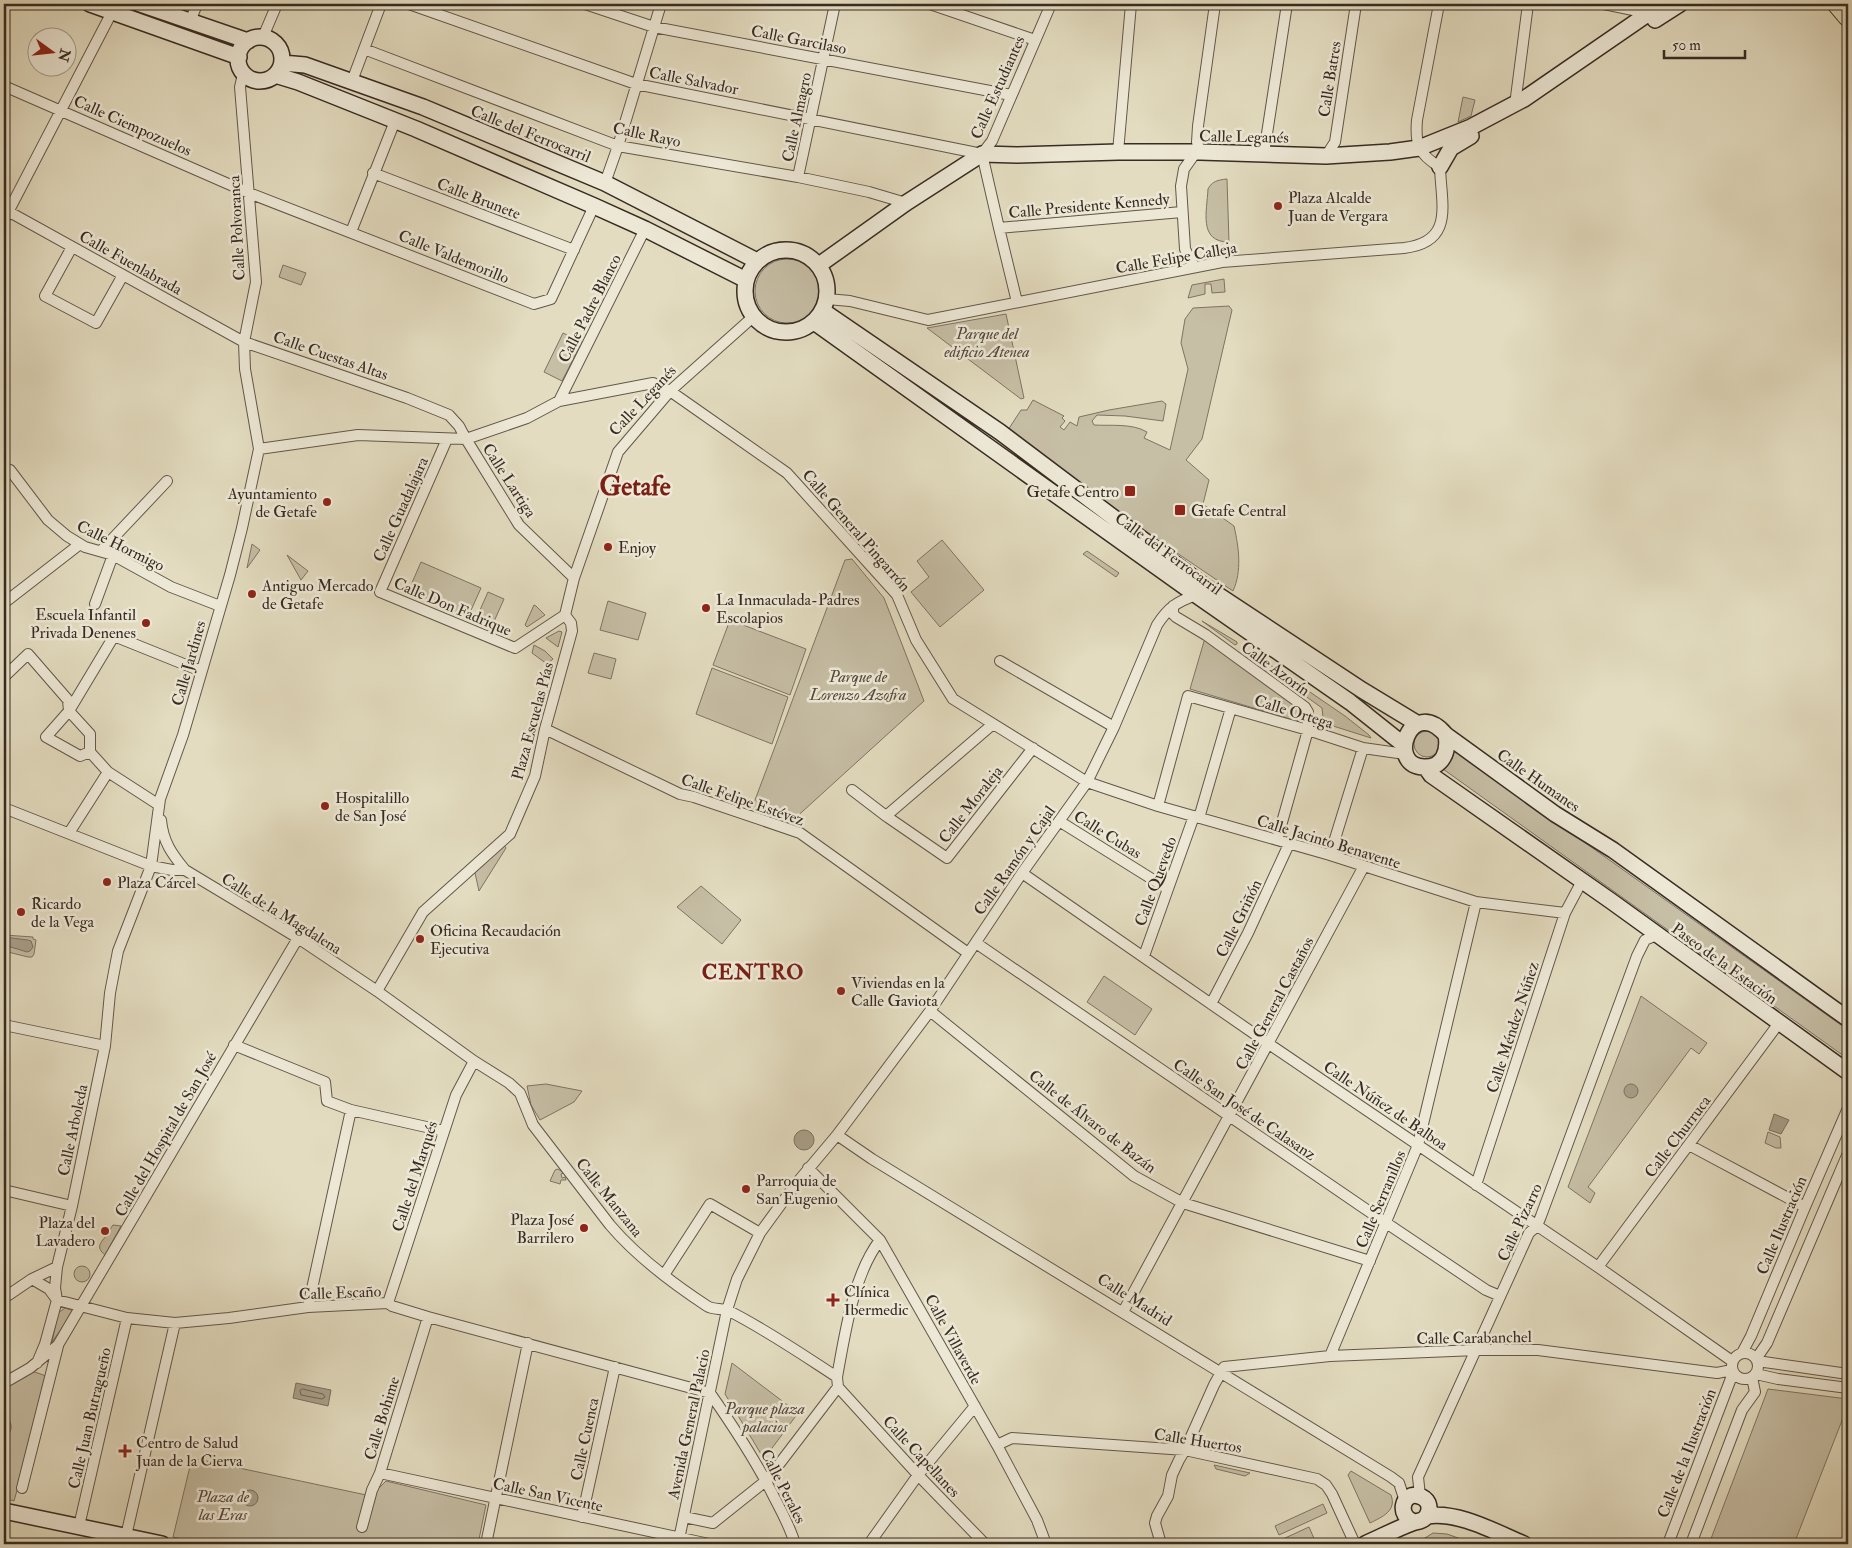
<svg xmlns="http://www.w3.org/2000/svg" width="1852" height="1548" viewBox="0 0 1852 1548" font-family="'IM FELL Double Pica',serif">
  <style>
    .green { fill: #c6bea5; stroke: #7e7464 }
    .water { fill: #a9a08b; stroke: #7b7161 }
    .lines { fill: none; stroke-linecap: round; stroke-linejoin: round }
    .shore { stroke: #706657; stroke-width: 1 }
    .street-casing { stroke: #62574a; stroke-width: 12 }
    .secondary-casing { stroke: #372b23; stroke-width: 18 }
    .highway-casing { stroke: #372b23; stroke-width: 21 }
    .street { stroke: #ede8d6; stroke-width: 10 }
    .secondary { stroke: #ede8d6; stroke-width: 15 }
    .highway { stroke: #e3dcc0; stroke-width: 19 }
    .poi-dot { fill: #8f2418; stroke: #ede8d6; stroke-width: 2 }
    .labels { text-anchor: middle; stroke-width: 5; stroke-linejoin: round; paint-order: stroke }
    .street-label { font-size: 16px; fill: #372b23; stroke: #ede8d6 }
    .poi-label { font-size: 16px; fill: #372b23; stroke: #ede8d6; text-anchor: start }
    .park-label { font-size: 16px; font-style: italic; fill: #54483d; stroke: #ede8d6 }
    .district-label { font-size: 21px; font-weight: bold; letter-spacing: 1px; fill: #7a1f14; stroke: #ede8d6 }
    .town-label { font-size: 26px; font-weight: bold; fill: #7a1f14; stroke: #ede8d6 }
  </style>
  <rect width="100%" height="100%" fill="#e3dcc0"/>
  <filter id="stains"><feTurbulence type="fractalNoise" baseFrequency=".004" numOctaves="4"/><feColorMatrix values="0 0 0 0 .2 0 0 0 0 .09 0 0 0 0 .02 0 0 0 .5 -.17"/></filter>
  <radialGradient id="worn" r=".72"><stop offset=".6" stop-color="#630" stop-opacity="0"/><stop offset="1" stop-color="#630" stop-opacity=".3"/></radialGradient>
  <!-- green -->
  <path class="green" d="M1463,97l12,3 -4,16 -13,6z
    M1227,179l2,63c-31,0 -22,-31 -21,-53 4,-8 10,-9 19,-10z
    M755 291a32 32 0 1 1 64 0a32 32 0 1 1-64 0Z
    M283,265l23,8 -5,12 -22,-8z
    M1224,279l1,13 -13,1 -1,-9h-6v10l-17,4 4,-13z
    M1229,306l3,4 -30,129 -16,21 23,20 -6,24 31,22c5,22 8,45 -1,65l-90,-61 -135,-100 13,-20h6l6,-10 31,16 -2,2 3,3 -5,6 4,3 6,-8 7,4 2,-9 30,-7 53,-9 4,3 -3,17 -38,-5 -28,-1 -5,6 2,4c16,1 38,-2 53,7l-3,6 26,12 18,-81 -7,-26 4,-24 8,-11z
    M1006,314l18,84 -3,1 -94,-71z
    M563,333l19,9 -20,39 -18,-9z
    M942,540l42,50 -44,37 -29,-35 18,-15 -12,-16z
    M252,544l8,6 -13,18z
    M1087,551l32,22 -3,4 -33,-23z
    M287,555l21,16 -7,9z
    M852,559l32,39 40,103 -132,120 -40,-13 93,-248z
    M421,562l60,26 -13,29 -60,-25z
    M488,592l16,7 -12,27 -16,-7z
    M608,601l38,12 -8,27 -38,-10z
    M534,605l2,1 9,9 -18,12 -2,-2z
    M730,620l76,29 -16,46 -77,-30z
    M1202,621l35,21v2l-2,1z
    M559,631l3,1 -4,15 -12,-9z
    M1205,638l97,70 -5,13 -107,-32z
    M534,645l11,6 8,8 -6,5 -15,-11z
    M1250,651l95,65 24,19 2,3 -41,-13 -7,-8 -1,-9 -75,-54v-2z
    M594,653l22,6 -5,20 -23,-6z
    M712,668l76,29 -16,47 -76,-30z
    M1414 744a13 13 0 1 1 26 0a13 13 0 1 1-26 0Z
    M1455,750l393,280v29l-405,-290z
    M504,845l2,3 -27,43 -4,-18z
    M701,886l40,34 -19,24 -45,-37z
    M4,935l29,2v2l3,1 -2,14 -2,3h-4l-24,-6z
    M1104,976l48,33 -17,26 -48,-33z
    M1641,996l66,47 -8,11 -8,-6 -103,139 7,6 -5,10 -22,-16z
    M546,1084l36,7 -8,11 -34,18 -9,-15 -4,-19z
    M1768,1132l12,5 1,11h-5l-11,-5z
    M558,1169l6,4 -3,1 1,4 3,-1 1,3h-5l-1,4 -10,-3 5,-11z
    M113,1225l8,1 -16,29c-10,-8 -4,-13 2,-20 3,-3 3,-7 6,-10z
    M74 1274a8 8 0 1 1 16 0a8 8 0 1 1-16 0Z
    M65,1308l9,3 -22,31 6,-29z
    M732,1363l66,50 -34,46 -39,-65z
    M29,1370l20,7 -35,124 -10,-3v-111z
    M1768,1389l80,10v6l-54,139h-85z
    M192,1458l179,38 15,-15 100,24 -8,39h-274l-31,-7z
    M1214,1465l36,8 -5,3 -29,-7z
    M1351,1471l40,24c6,16 -9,22 -21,28l-22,-48z
    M1323,1504l4,9 -48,22 -4,-9z
    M1309,1527l7,16 -31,1 -2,-5z
    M1433,1533l14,1 28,10h-60z"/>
  <!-- water -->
  <path class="water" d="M4,937l24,3 3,1 2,6 -3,4 -3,1 -23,-7z
    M1624 1091a7 7 0 1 1 14 0a7 7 0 1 1-14 0Z
    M1774,1114l15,6 -8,14 -12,-4z
    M794 1140a10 10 0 1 1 20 0a10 10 0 1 1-20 0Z
    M296,1383l35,7 -3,16 -35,-8z
    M4,1417c10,4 9,16 0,21z
    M242 1498a8 8 0 1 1 16 0a8 8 0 1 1-16 0Z"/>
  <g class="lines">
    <!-- shore -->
    <path class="shore" d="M303,1389l20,5 2,3 -3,2 -21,-4 -1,-4z"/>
    <defs>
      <path id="street" d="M409,4l227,80 346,70
        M585,4l69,23 357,68
        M930,4l105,36
        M1604,4l34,7
        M190,22l7,-18
        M263,37l14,-33
        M364,49l254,97 180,31 71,15 37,11
        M352,81l29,-77
        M4,86l245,107 285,111 17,-5 43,-93
        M1515,105l13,-101
        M1118,152l13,-148
        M1200,152l-3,-10 1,-16 17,-122
        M1264,153l23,-149
        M982,154l10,-13 59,-137
        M982,154l17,74 18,74
        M1326,156l9,-14 21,-138
        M373,173l201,77
        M798,177l37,-173
        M605,183l13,-37 43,-142
        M4,209l240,133 163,56 42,17 10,11 7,13 53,86 55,53
        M4,220l108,-208
        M999,228l183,-16
        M351,232l44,-111
        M72,247l-27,49 51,27 27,-48
        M1194,267l-9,-18 -4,-63 3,-17 12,-17
        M827,299l23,2 78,19 294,-58 182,-14c51,-6 37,-44 36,-81 -22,-13 -25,-23 -23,-47l22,-116
        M4,369v1
        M559,401l86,-172
        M447,439l-67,153 135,56 50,-33 9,-37 44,-126 52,-61 83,-74
        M259,449l99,-14 108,4 61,-21 32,-17 94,-18 17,8 117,82 110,122 19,45 37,59 134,83 71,24 172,49 146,47 89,11
        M4,468l6,2 38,50 19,16 18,11 28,8 58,32 49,19
        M101,551l66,-70
        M4,603l76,-59
        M95,604l18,-49
        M1173,606v8l3,3 30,18 99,72 3,5v18l-31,110
        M1000,661l114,66
        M4,677l24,-23 40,46 1,11
        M69,711l21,23v18
        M545,729l135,65 14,3 106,36 168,120
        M90,752l-10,4 -34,-19 23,-26 45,-75 87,35
        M90,752l18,20 51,33
        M852,790l34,26 61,42 86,-110
        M1158,806l30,-110 120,34 55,18 42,6
        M4,808l147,58 21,4h13l113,68 79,53 97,70 35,22 11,10 13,32 77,100c27,32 62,58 97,81 6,4 15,2 22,5 36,18 74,44 108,66
        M886,816l107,-92
        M1199,818l32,-110
        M161,820c2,22 11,34 24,50
        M1059,821l109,68
        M69,833l39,-61
        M1330,855l33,-107
        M1022,873l247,171 329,223 134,94
        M976,943l388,265 122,82 14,6
        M1144,956l50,-140
        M377,991l46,-79 87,-78 25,-58 10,-47 27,-98 -1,-8 -6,-8
        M1211,1004l37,-71 41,-89
        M930,1011l204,165 49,27 187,58
        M4,1025l101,21
        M234,1045l91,37 2,19 24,9 93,21
        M837,1135l35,24c174,105 346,213 519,318l8,6 6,18
        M1689,1145l116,62
        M808,1168l72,72 117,205 40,75 9,24
        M1476,1185l89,-272 17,-32
        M4,1190l68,16
        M1598,1267l181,-244
        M664,1275l46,-71 50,29
        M32,1279l17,10 8,11 70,18 48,5 54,-5 79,-11 80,-4 4,3 36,11 282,76c23,33 45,66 63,102 8,16 17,31 22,49
        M4,1298l28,-19 25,-12
        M388,1303l68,-208 18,-34
        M308,1307l43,-197
        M1123,1312l241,-446
        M1742,1353l9,-17 54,-129 43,-99
        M1732 1366a13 13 0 1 1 26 0a13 13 0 1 1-26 0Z
        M1330,1356l88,-211 58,-243
        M1756,1359l11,-16 81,-190
        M1757,1361l91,13
        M37,1363l8,-19 12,-44 -2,-12 2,-21 15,-61 33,-160 5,-53 8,-42 33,-85 9,-67 23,-64 47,-160 12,-47 17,-79 -14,-80 -1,-27 12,-60 -16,-195 3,-13
        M1756,1374l22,5 70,9
        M4,1383l26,-15 28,-23 240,-407
        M838,1387l80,88 67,69
        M997,1445l15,-7 173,12 132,29 9,6 6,9 23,50
        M380,1473l329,71
        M22,1488l36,-142
        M1420,1496l-2,-19 111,-244 8,-7 4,-10 96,-260 8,-16 12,-5
        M582,1517l33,-150
        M684,1517l29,6 54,-43 71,-93 -1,-10c8,-43 16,-102 43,-137
        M79,1526l48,-208
        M362,1527l10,-37 8,-17 48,-156
        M126,1536l49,-213
        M486,1544l42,-201
        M678,1544l49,-234 10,-31 23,-46 35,-48 42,-50 93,-124 92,-138 65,-91 27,-55 43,-102c11,-17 19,-23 39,-30
        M869,1544l49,-69 57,-69
        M1161,1544l-6,-21 2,-7 11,-20 4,-21 7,-15 6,-10 29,-65 10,-18 106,-11 147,-6h61l179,23 15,-3
        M1668,1544l65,-171
        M1691,1544l51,-134 13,-18 -3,-15"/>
      <path id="secondary" d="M90,4l149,53
        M140,4l108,37
        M1655,20l25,-16
        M238 59a22 22 0 1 1 44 0a22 22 0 1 1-44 0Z
        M282,63l23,2 118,42 182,76 152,78
        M275,75l23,7 118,47 178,77 51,23 101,51
        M1440,167l11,-19 20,-12
        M745 291a41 41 0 1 1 82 0a41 41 0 1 1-82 0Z
        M819,265l87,-62 76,-49 35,1 101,-3h82l126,4 64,-4 29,-4 52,-21 53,-28 138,-95
        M823,311l177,121 203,153 159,105 56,34
        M814,322l382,273 154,107 54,43
        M1446,735c3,16 -3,33 -22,32 -39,-1 -13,-73 22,-32l109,79 58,36 235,169
        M1426,768l5,7 180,126 237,171
        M4,1511l158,33
        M1427,1516c31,-5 68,16 97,28
        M1365,1544c16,-7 31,-15 47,-21 5,-2 10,-1 14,-6 3,-4 4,-9 2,-14 -2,-4 -5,-6 -9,-7 -17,-5 -23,21 -4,26"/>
      <path id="highway" d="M1837,4l11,13"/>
    </defs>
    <!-- street casing -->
    <use href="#street" class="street-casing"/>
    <!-- secondary casing -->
    <use href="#secondary" class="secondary-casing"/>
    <!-- highway casing -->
    <use href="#highway" class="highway-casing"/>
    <!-- street -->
    <use href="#street" class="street"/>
    <!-- secondary -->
    <use href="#secondary" class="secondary"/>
    <!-- highway -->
    <use href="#highway" class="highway"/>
  </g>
  <!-- markers -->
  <g class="poi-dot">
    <circle cx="1278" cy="206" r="5"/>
    <rect x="1124" y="485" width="12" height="12" rx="2.5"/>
    <circle cx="327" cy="502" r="5"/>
    <rect x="1174" y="504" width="12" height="12" rx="2.5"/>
    <circle cx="608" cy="547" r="5"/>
    <circle cx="252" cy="594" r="5"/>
    <circle cx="706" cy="608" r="5"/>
    <circle cx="146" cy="623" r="5"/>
    <circle cx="325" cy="806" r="5"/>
    <circle cx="107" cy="882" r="5"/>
    <circle cx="21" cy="912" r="5"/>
    <circle cx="420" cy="939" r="5"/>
    <circle cx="841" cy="991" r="5"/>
    <circle cx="746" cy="1189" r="5"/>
    <circle cx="584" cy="1228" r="5"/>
    <circle cx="105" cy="1231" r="5"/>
    <path d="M830.5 1292.5h5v5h5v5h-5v5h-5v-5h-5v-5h5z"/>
    <path d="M122.5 1443.5h5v5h5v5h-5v5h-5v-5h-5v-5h5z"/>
  </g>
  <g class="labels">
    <!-- street labels -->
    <g class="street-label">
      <text transform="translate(799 39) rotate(11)" y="6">Calle Garcilaso</text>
      <text transform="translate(1329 79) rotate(-81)" y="6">Calle Batres</text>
      <text transform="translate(694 80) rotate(11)" y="6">Calle Salvador</text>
      <text transform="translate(997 87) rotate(-66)" y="6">Calle Estudiantes</text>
      <text transform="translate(796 117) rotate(-78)" y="6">Calle Almagro</text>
      <text transform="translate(133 125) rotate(24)" y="6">Calle Ciempozuelos</text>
      <text transform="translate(531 133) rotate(22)" y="6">Calle del Ferrocarril</text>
      <text transform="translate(647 134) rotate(12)" y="6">Calle Rayo</text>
      <text transform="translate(1244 136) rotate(1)" y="6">Calle Leganés</text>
      <text transform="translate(479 198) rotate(21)" y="6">Calle Brunete</text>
      <text transform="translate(1089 205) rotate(-5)" y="6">Calle Presidente Kennedy</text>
      <text transform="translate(236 228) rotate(-93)" y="6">Calle Polvoranca</text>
      <text transform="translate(454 256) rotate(22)" y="6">Calle Valdemorillo</text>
      <text transform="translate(1176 257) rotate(-10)" y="6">Calle Felipe Calleja</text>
      <text transform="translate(131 262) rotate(29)" y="6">Calle Fuenlabrada</text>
      <text transform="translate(589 308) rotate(-63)" y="6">Calle Padre Blanco</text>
      <text transform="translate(331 355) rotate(19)" y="6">Calle Cuestas Altas</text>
      <text transform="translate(642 400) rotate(-47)" y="6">Calle Leganés</text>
      <text transform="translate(510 480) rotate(57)" y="6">Calle Lartiga</text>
      <text transform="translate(400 509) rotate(-66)" y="6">Calle Guadalajara</text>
      <text transform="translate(857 530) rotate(49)" y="6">Calle General Pingarrón</text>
      <text transform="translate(121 545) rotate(26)" y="6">Calle Hormigo</text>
      <text transform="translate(1169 553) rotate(36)" y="6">Calle del Ferrocarril</text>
      <text transform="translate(453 606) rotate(23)" y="6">Calle Don Fadrique</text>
      <text transform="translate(188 663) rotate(-74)" y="6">Calle Jardines</text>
      <text transform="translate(1276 668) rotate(36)" y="6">Calle Azorín</text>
      <text transform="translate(1294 711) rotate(17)" y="6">Calle Ortega</text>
      <text transform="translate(532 721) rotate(-75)" y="6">Plaza Escuelas Pías</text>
      <text transform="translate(1539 780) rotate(35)" y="6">Calle Humanes</text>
      <text transform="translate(743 799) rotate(19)" y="6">Calle Felipe Estévez</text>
      <text transform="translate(970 804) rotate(-52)" y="6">Calle Moraleja</text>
      <text transform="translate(1108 834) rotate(32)" y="6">Calle Cubas</text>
      <text transform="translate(1329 841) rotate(17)" y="6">Calle Jacinto Benavente</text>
      <text transform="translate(1014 860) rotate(-55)" y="6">Calle Ramón y Cajal</text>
      <text transform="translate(1155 881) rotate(-70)" y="6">Calle Quevedo</text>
      <text transform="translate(282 913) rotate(32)" y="6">Calle de la Magdalena</text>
      <text transform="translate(1238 918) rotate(-64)" y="6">Calle Griñón</text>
      <text transform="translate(1725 963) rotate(36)" y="6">Paseo de la Estación</text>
      <text transform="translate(1274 1003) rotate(-62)" y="6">Calle General Castaños</text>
      <text transform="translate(1512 1027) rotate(-72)" y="6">Calle Méndez Núñez</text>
      <text transform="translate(1386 1105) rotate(34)" y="6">Calle Núñez de Balboa</text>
      <text transform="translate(1245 1109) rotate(34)" y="6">Calle San José de Calasanz</text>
      <text transform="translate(1093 1121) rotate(38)" y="6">Calle de Álvaro de Bazán</text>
      <text transform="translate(72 1130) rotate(-78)" y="6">Calle Arboleda</text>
      <text transform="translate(165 1134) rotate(-60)" y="6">Calle del Hospital de San José</text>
      <text transform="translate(1677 1136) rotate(-53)" y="6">Calle Churruca</text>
      <text transform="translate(414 1176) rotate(-72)" y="6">Calle del Marqués</text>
      <text transform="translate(610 1197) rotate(51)" y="6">Calle Manzana</text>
      <text transform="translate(1380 1199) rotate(-67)" y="6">Calle Serranillos</text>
      <text transform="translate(1519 1222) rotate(-65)" y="6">Calle Pizarro</text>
      <text transform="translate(1781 1225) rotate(-67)" y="6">Calle Ilustración</text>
      <text transform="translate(340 1292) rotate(-2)" y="6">Calle Escaño</text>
      <text transform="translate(1135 1299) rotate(32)" y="6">Calle Madrid</text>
      <text transform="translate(1474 1337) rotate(-1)" y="6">Calle Carabanchel</text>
      <text transform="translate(954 1339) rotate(61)" y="6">Calle Villaverde</text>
      <text transform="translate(89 1418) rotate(-77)" y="6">Calle Juan Butragueño</text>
      <text transform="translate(381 1418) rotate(-73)" y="6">Calle Bohime</text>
      <text transform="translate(688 1424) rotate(-78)" y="6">Avenida General Palacio</text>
      <text transform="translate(584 1439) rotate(-78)" y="6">Calle Cuenca</text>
      <text transform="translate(1198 1440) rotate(9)" y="6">Calle Huertos</text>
      <text transform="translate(1686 1453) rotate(-69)" y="6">Calle de la Ilustración</text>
      <text transform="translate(922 1456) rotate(47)" y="6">Calle Capellanes</text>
      <text transform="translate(784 1486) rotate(63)" y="6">Calle Perales</text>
      <text transform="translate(548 1494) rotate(12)" y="6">Calle San Vicente</text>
    </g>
    <!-- poi labels -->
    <g class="poi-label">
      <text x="1288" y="203">Plaza Alcalde<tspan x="1288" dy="18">Juan de Vergara</tspan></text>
      <text x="1119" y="497" text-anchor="end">Getafe Centro</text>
      <text x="317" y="499" text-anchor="end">Ayuntamiento<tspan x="317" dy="18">de Getafe</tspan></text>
      <text x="1191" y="516">Getafe Central</text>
      <text x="618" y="553">Enjoy</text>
      <text x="262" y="591">Antiguo Mercado<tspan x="262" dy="18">de Getafe</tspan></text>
      <text x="716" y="605">La Inmaculada-Padres<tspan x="716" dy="18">Escolapios</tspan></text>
      <text x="136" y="620" text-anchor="end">Escuela Infantil<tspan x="136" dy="18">Privada Denenes</tspan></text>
      <text x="335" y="803">Hospitalillo<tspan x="335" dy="18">de San José</tspan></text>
      <text x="117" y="888">Plaza Cárcel</text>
      <text x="31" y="909">Ricardo<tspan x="31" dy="18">de la Vega</tspan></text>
      <text x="430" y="936">Oficina Recaudación<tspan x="430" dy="18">Ejecutiva</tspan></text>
      <text x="851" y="988">Viviendas en la<tspan x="851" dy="18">Calle Gaviota</tspan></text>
      <text x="756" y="1186">Parroquia de<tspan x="756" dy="18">San Eugenio</tspan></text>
      <text x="574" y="1225" text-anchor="end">Plaza José<tspan x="574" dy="18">Barrilero</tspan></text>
      <text x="95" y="1228" text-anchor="end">Plaza del<tspan x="95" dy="18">Lavadero</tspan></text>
      <text x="844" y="1297">Clínica<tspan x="844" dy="18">Ibermedic</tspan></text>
      <text x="136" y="1448">Centro de Salud<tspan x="136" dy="18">Juan de la Cierva</tspan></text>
    </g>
    <!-- park labels -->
    <g class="park-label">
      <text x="987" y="339">Parque del<tspan x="987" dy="18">edificio Atenea</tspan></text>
      <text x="858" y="682">Parque de<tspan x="858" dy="18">Lorenzo Azofra</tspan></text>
      <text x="765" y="1414">Parque plaza<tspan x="765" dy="18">palacios</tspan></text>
      <text x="223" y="1502">Plaza de<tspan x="223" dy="18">las Eras</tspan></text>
    </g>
    <!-- district labels -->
    <g class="district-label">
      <text x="753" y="979">CENTRO</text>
    </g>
    <!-- town labels -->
    <g class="town-label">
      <text x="635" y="495">Getafe</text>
    </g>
  </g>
  <!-- margin -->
  <rect width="1852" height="1548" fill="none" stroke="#e3dcc0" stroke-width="20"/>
  <rect x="5" y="5" width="1842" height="1538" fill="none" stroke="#372b23" stroke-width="2.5"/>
  <rect x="10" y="10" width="1832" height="1528" fill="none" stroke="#372b23"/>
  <!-- north arrow -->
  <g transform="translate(52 52) rotate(105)"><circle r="24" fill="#ede8d6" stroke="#a49c8e"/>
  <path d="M0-4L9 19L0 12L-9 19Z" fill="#8f2418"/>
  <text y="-8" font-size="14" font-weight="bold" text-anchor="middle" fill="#372b23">N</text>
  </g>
  <!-- scale -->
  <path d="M1664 50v8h81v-8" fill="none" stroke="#372b23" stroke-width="2.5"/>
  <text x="1672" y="50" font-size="15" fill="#372b23" stroke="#ede8d6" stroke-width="4" paint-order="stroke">50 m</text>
  <rect width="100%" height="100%" filter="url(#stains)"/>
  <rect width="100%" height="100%" fill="url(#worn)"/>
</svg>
